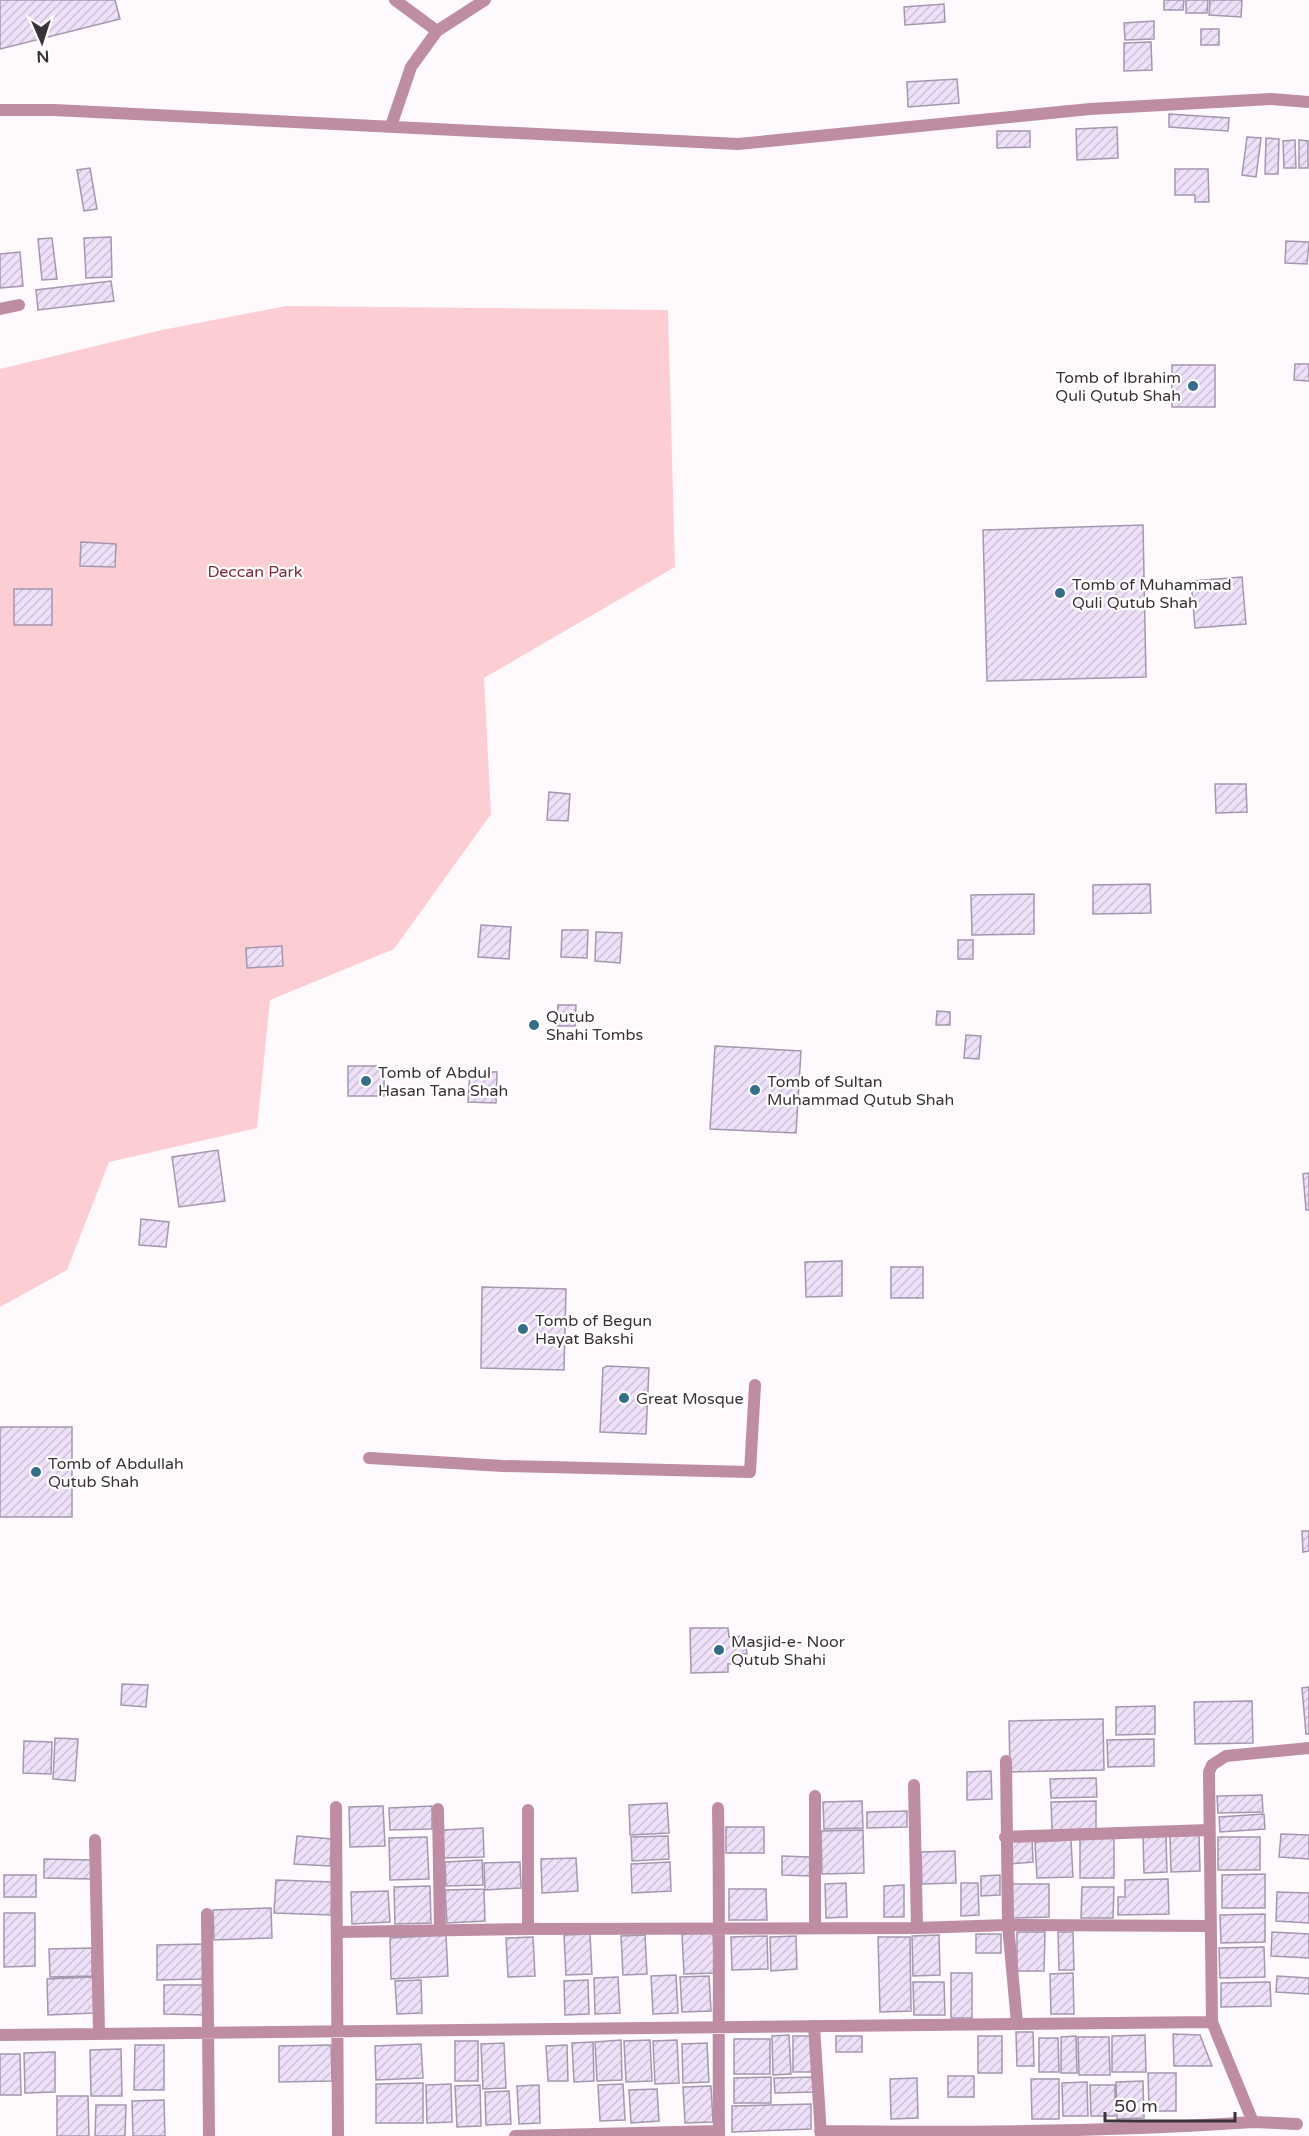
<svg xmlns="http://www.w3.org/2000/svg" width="1309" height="2136" viewBox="0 0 1309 2136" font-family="'Varela Round',sans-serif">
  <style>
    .green { fill: #fccdd3 }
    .building { fill: url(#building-hatch); stroke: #a497ae; stroke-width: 1.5 }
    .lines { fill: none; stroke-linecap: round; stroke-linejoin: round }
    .minor { stroke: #be8da3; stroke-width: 12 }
    .tertiary { stroke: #be8da3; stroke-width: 12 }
    .poi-dot { fill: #366d88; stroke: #fff; stroke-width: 2 }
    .labels { text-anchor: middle; stroke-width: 4.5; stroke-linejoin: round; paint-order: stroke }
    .poi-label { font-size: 16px; fill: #3b3239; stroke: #fff; text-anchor: start }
    .park-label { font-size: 16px; fill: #802a3e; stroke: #fff }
  </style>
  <defs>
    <pattern id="building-hatch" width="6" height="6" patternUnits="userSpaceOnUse" patternTransform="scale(1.5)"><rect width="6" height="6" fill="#ede0f8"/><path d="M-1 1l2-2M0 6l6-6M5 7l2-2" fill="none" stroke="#ccc1d5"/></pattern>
  </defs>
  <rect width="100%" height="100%" fill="#fef9fd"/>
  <!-- green -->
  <path class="green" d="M286,306l382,4 7,257 -191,111 7,136 -97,135 -124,51 -13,128 -148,34 -42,108 -67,37v-938l162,-39z"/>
  <!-- building -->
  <path class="building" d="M0,0h115l5,19 -120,30z
    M1164,0h20l-1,10h-19z
    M1186,0h22l-1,13h-21z
    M1210,0h32l-1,17 -32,-2z
    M944,4l1,18 -40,3 -1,-18z
    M1154,21v18l-29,1 -1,-17z
    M1201,29h18v16h-18z
    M1151,42l1,28 -28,1v-28z
    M957,79l2,24 -51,4 -1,-25z
    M1169,114l60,4 -1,13 -59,-4z
    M1117,127l1,31 -41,2 -1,-31z
    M997,131h33v16l-33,1z
    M1247,137l14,1 -5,39 -14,-2z
    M1266,138l13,1 -1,35h-13z
    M1295,140l1,28h-12l-1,-27z
    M1299,140l9,1v27h-9z
    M90,168l7,41 -13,2 -7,-41z
    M1175,169h33l1,33h-14v-7h-20z
    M111,237l1,40 -26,1 -2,-40z
    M52,238l5,41 -15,1 -4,-41z
    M1286,241l23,1 -2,22 -22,-1z
    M20,252l3,34 -23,2v-34z
    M111,281l3,20 -76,9 -2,-20z
    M1295,364h14v17l-15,-1z
    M1172,365h43v42h-43z
    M1143,525l3,152 -159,4 -4,-151z
    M81,542l35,2 -1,23 -35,-1z
    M1242,577l4,47 -51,4 -4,-47z
    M14,589h38v36h-38z
    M1215,784h31l1,28 -31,1z
    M549,792l21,2 -2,27 -21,-1z
    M1150,884l1,29 -58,1v-29z
    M1034,894v40l-62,1 -1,-40z
    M481,925l30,2 -2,32 -31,-2z
    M562,930h26l-1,28 -26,-1z
    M596,932l26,1 -2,30 -25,-2z
    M958,940h15v19h-15z
    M282,946l1,20 -36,2 -1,-20z
    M558,1005h18l-1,21h-18z
    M937,1011l13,1v13h-14z
    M966,1035l15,1 -2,23 -15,-1z
    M715,1046l86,5 -5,82 -86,-4z
    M348,1066h36v30h-36z
    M470,1071l27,1 -1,31 -28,-1z
    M218,1150l7,51 -46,6 -7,-50z
    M1309,1173v37h-3l-3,-36z
    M141,1219l28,3 -3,25 -27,-2z
    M842,1261v35l-36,1 -1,-35z
    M891,1267h32v31h-32z
    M482,1287l84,2 -2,81 -83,-2z
    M607,1366l42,2 -3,66 -46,-2 3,-64z
    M0,1427h72v90h-72z
    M1302,1531h7v20l-6,1z
    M690,1628h38l1,9 13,-1 1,11h3l1,7h-5l1,9 -15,1v8l-37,1z
    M122,1684l26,1 -2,22 -25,-2z
    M1309,1687v47h-3l-4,-46z
    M1252,1701l1,42 -58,1 -1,-42z
    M1155,1706v28l-39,1v-28z
    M1103,1719l1,51 -94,2 -1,-51z
    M55,1738l23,1 -3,42 -22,-2z
    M1154,1739v27l-46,1 -1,-27z
    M24,1741l28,1 -1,32 -28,-1z
    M991,1771l1,28 -25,1v-28z
    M1096,1778l1,19 -46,1 -1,-19z
    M1262,1795l1,17 -45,1 -1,-17z
    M862,1801l1,27 -39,1 -1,-27z
    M1096,1801v28l-44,1 -1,-28z
    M667,1803l2,30 -39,2 -1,-30z
    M383,1806l2,40 -35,1 -1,-40z
    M432,1806v23l-42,1 -1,-22z
    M907,1811v16l-40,1v-16z
    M1264,1814l1,15 -45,3 -1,-15z
    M726,1827h38v26h-38z
    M483,1828l1,29 -40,1 -1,-28z
    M863,1830l1,43 -42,1 -1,-43z
    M1199,1834l1,37 -29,1 -1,-37z
    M1281,1834l28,1v24l-30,-2z
    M297,1836l35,3 -2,27 -36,-2z
    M668,1836l1,23 -37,2 -1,-24z
    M1166,1836l1,36 -23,1 -1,-36z
    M427,1837l2,42 -39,1 -1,-42z
    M1218,1837h42v33h-42z
    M1032,1838l1,24 -23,2 -1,-24z
    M1080,1838h34v40h-34z
    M1071,1840l2,37 -36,1 -2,-36z
    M955,1851l1,32 -34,1 -1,-32z
    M782,1856l28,1v19l-28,-1z
    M576,1858l2,33 -36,2 -1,-34z
    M44,1859l48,1 -1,19 -47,-1z
    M482,1860l1,25 -37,1 -1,-24z
    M520,1862l1,26 -36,2 -1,-27z
    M670,1862l1,29 -39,2 -1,-29z
    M1265,1874v34h-43v-33z
    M4,1875h32v22h-32z
    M1000,1875v20l-19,1v-20z
    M1168,1879l1,35 -51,1v-18h7v-17z
    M276,1880l57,2 -2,33 -57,-2z
    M846,1883l1,34 -21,1 -1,-34z
    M961,1883h17l1,32 -18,1z
    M1012,1884h37v33l-36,1z
    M904,1885v32h-20v-31z
    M430,1886l1,37 -36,1 -1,-37z
    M1082,1887h32l-1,31h-32z
    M484,1889l1,32 -38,2 -2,-33z
    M729,1889h37l1,31h-38z
    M388,1891l2,31 -38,2 -1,-32z
    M1277,1892l32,1v30l-33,-2z
    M271,1908l1,30 -58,2 -1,-30z
    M4,1913h31v53l-31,1z
    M1265,1914v28l-44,1 -1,-28z
    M1017,1932h28l-1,39h-27z
    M1058,1932h15l1,38h-15z
    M1272,1932l37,2v24l-38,-2z
    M713,1933l2,40 -31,1 -2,-40z
    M590,1934l2,40 -26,1 -2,-40z
    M976,1934h25v19h-25z
    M446,1935l2,41 -57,3 -1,-41z
    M645,1935l2,39 -24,1 -2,-39z
    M939,1935l1,40 -27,1 -1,-40z
    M767,1936l1,33 -36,1 -1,-33z
    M796,1936l1,33 -26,2 -1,-34z
    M533,1937l2,39 -27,1 -2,-39z
    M878,1937h32l1,74 -31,1z
    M204,1944v35l-47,1v-35z
    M1264,1947l1,30 -45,1 -1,-30z
    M92,1948v28l-42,1 -1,-28z
    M951,1973h21v45h-21z
    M1073,1973l1,41h-23l-1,-40z
    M676,1975l2,38 -25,1 -2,-38z
    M709,1976l2,35 -29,1 -2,-35z
    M1277,1976l32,2v16l-33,-2z
    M93,1977l1,36 -46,2 -1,-36z
    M618,1977l2,36 -25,1 -1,-36z
    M421,1980l1,33 -25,1 -2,-33z
    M588,1980l1,34 -24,1 -1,-34z
    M913,1982h31l1,33h-31z
    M1270,1982l1,24 -50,1v-24z
    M164,1985h41v30l-41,-1z
    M1016,2032h17l1,34h-17z
    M1173,2034l27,1 12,31h-38z
    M789,2035l2,39 -18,1 -1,-39z
    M1145,2035l1,37h-34v-36z
    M793,2036h21l-1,36h-20z
    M836,2036h26v16h-26z
    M978,2036h24v37h-24z
    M1076,2036l1,37h-16v-36z
    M1078,2037h31l1,38h-31z
    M1039,2038h19l1,34h-20z
    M734,2039h36v35h-36z
    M621,2040l1,40 -25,1 -2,-39z
    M650,2040l2,41 -26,1 -2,-41z
    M677,2040l2,43 -24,1 -2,-43z
    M455,2041h23v40h-23z
    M593,2042l1,39 -20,1 -2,-39z
    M504,2043l2,45 -23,1 -2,-45z
    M707,2043l2,39 -26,1 -1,-39z
    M421,2044l2,34 -47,2 -1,-34z
    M135,2045h29v45h-30z
    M331,2045l1,36 -53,1v-36z
    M567,2045l1,36h-20l-2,-35z
    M121,2049l1,47h-31l-1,-46z
    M55,2052v40l-30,1 -1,-40z
    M0,2054h20l1,41h-21z
    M1148,2073h28v38h-27z
    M948,2076h26v21h-26z
    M771,2077v26h-37v-25z
    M815,2077v15l-40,1 -1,-15z
    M917,2078l1,40 -27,1 -1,-40z
    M1031,2079h28v40h-27z
    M1143,2081l1,37 -27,1 -1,-37z
    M1087,2082l1,34h-25l-1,-33z
    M423,2083v40h-47v-39z
    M451,2084l1,38 -25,1 -1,-38z
    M623,2084l2,36 -25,1 -2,-36z
    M480,2085l1,41 -24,1 -2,-41z
    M539,2085l1,38 -21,1 -2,-38z
    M1090,2085h25v31h-24z
    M711,2086l2,36 -28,1 -2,-36z
    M657,2089l2,32 -28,2 -2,-33z
    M509,2091l2,33 -25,1 -1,-33z
    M57,2096h31l1,40h-32z
    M164,2100l1,36h-32l-1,-35z
    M811,2104v25l-79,3v-26z
    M96,2105h30l-1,31h-30z"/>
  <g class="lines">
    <!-- minor -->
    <path class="minor" d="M395,0l42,31
      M391,126l20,-59 26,-36 48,-31
      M0,309l19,-4
      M369,1458l134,8 247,6 5,-87
      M1006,1761l2,164 9,98
      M914,1785l3,143
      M815,1796v132
      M336,1807l2,329
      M718,1808c2,109 0,219 1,328
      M438,1809l2,122
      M528,1810v119
      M1005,1837l204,-7
      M95,1840l4,193
      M207,1914l2,222
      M337,1932l191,-3 389,-1 91,-3 202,1
      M814,2026l7,110
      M0,2035l1212,-13
      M1253,2122l44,2
      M820,2131c145,2 289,1 433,-9l-41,-100 -3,-250 3,-7 14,-9 83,-8
      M515,2136l203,-5"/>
    <!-- tertiary -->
    <path class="tertiary" d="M0,110h54l684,34 352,-35 181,-10 38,3"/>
  </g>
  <!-- markers -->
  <g class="poi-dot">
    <circle cx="1193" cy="386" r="6"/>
    <circle cx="1060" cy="593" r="6"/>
    <circle cx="534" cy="1025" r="6"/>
    <circle cx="366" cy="1081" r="6"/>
    <circle cx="755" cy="1090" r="6"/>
    <circle cx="523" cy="1329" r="6"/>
    <circle cx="624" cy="1398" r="6"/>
    <circle cx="36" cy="1472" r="6"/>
    <circle cx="719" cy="1650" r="6"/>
  </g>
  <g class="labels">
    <!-- poi labels -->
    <g class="poi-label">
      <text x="1181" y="383" text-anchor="end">Tomb of Ibrahim<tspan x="1181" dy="18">Quli Qutub Shah</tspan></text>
      <text x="1072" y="590">Tomb of Muhammad<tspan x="1072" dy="18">Quli Qutub Shah</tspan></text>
      <text x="546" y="1022">Qutub<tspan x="546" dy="18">Shahi Tombs</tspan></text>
      <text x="378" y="1078">Tomb of Abdul<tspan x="378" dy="18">Hasan Tana Shah</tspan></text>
      <text x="767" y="1087">Tomb of Sultan<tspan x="767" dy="18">Muhammad Qutub Shah</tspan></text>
      <text x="535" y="1326">Tomb of Begun<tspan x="535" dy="18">Hayat Bakshi</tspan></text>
      <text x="636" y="1404">Great Mosque</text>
      <text x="48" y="1469">Tomb of Abdullah<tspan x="48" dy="18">Qutub Shah</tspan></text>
      <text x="731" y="1647">Masjid-e- Noor<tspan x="731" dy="18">Qutub Shahi</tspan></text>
    </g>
    <!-- park labels -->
    <g class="park-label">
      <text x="255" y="577">Deccan Park</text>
    </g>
  </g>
  <!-- north arrow -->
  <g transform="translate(42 42) rotate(177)" stroke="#ffffff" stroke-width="4.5" paint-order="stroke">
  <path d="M0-4.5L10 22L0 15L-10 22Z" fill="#3b3239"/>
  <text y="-9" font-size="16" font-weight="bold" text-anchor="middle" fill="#3b3239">N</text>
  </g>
  <!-- scale -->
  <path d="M1105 2112v9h130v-9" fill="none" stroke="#3b3239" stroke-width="3"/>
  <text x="1114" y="2112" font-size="18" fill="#3b3239" stroke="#ffffff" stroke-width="4.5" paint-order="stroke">50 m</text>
</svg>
